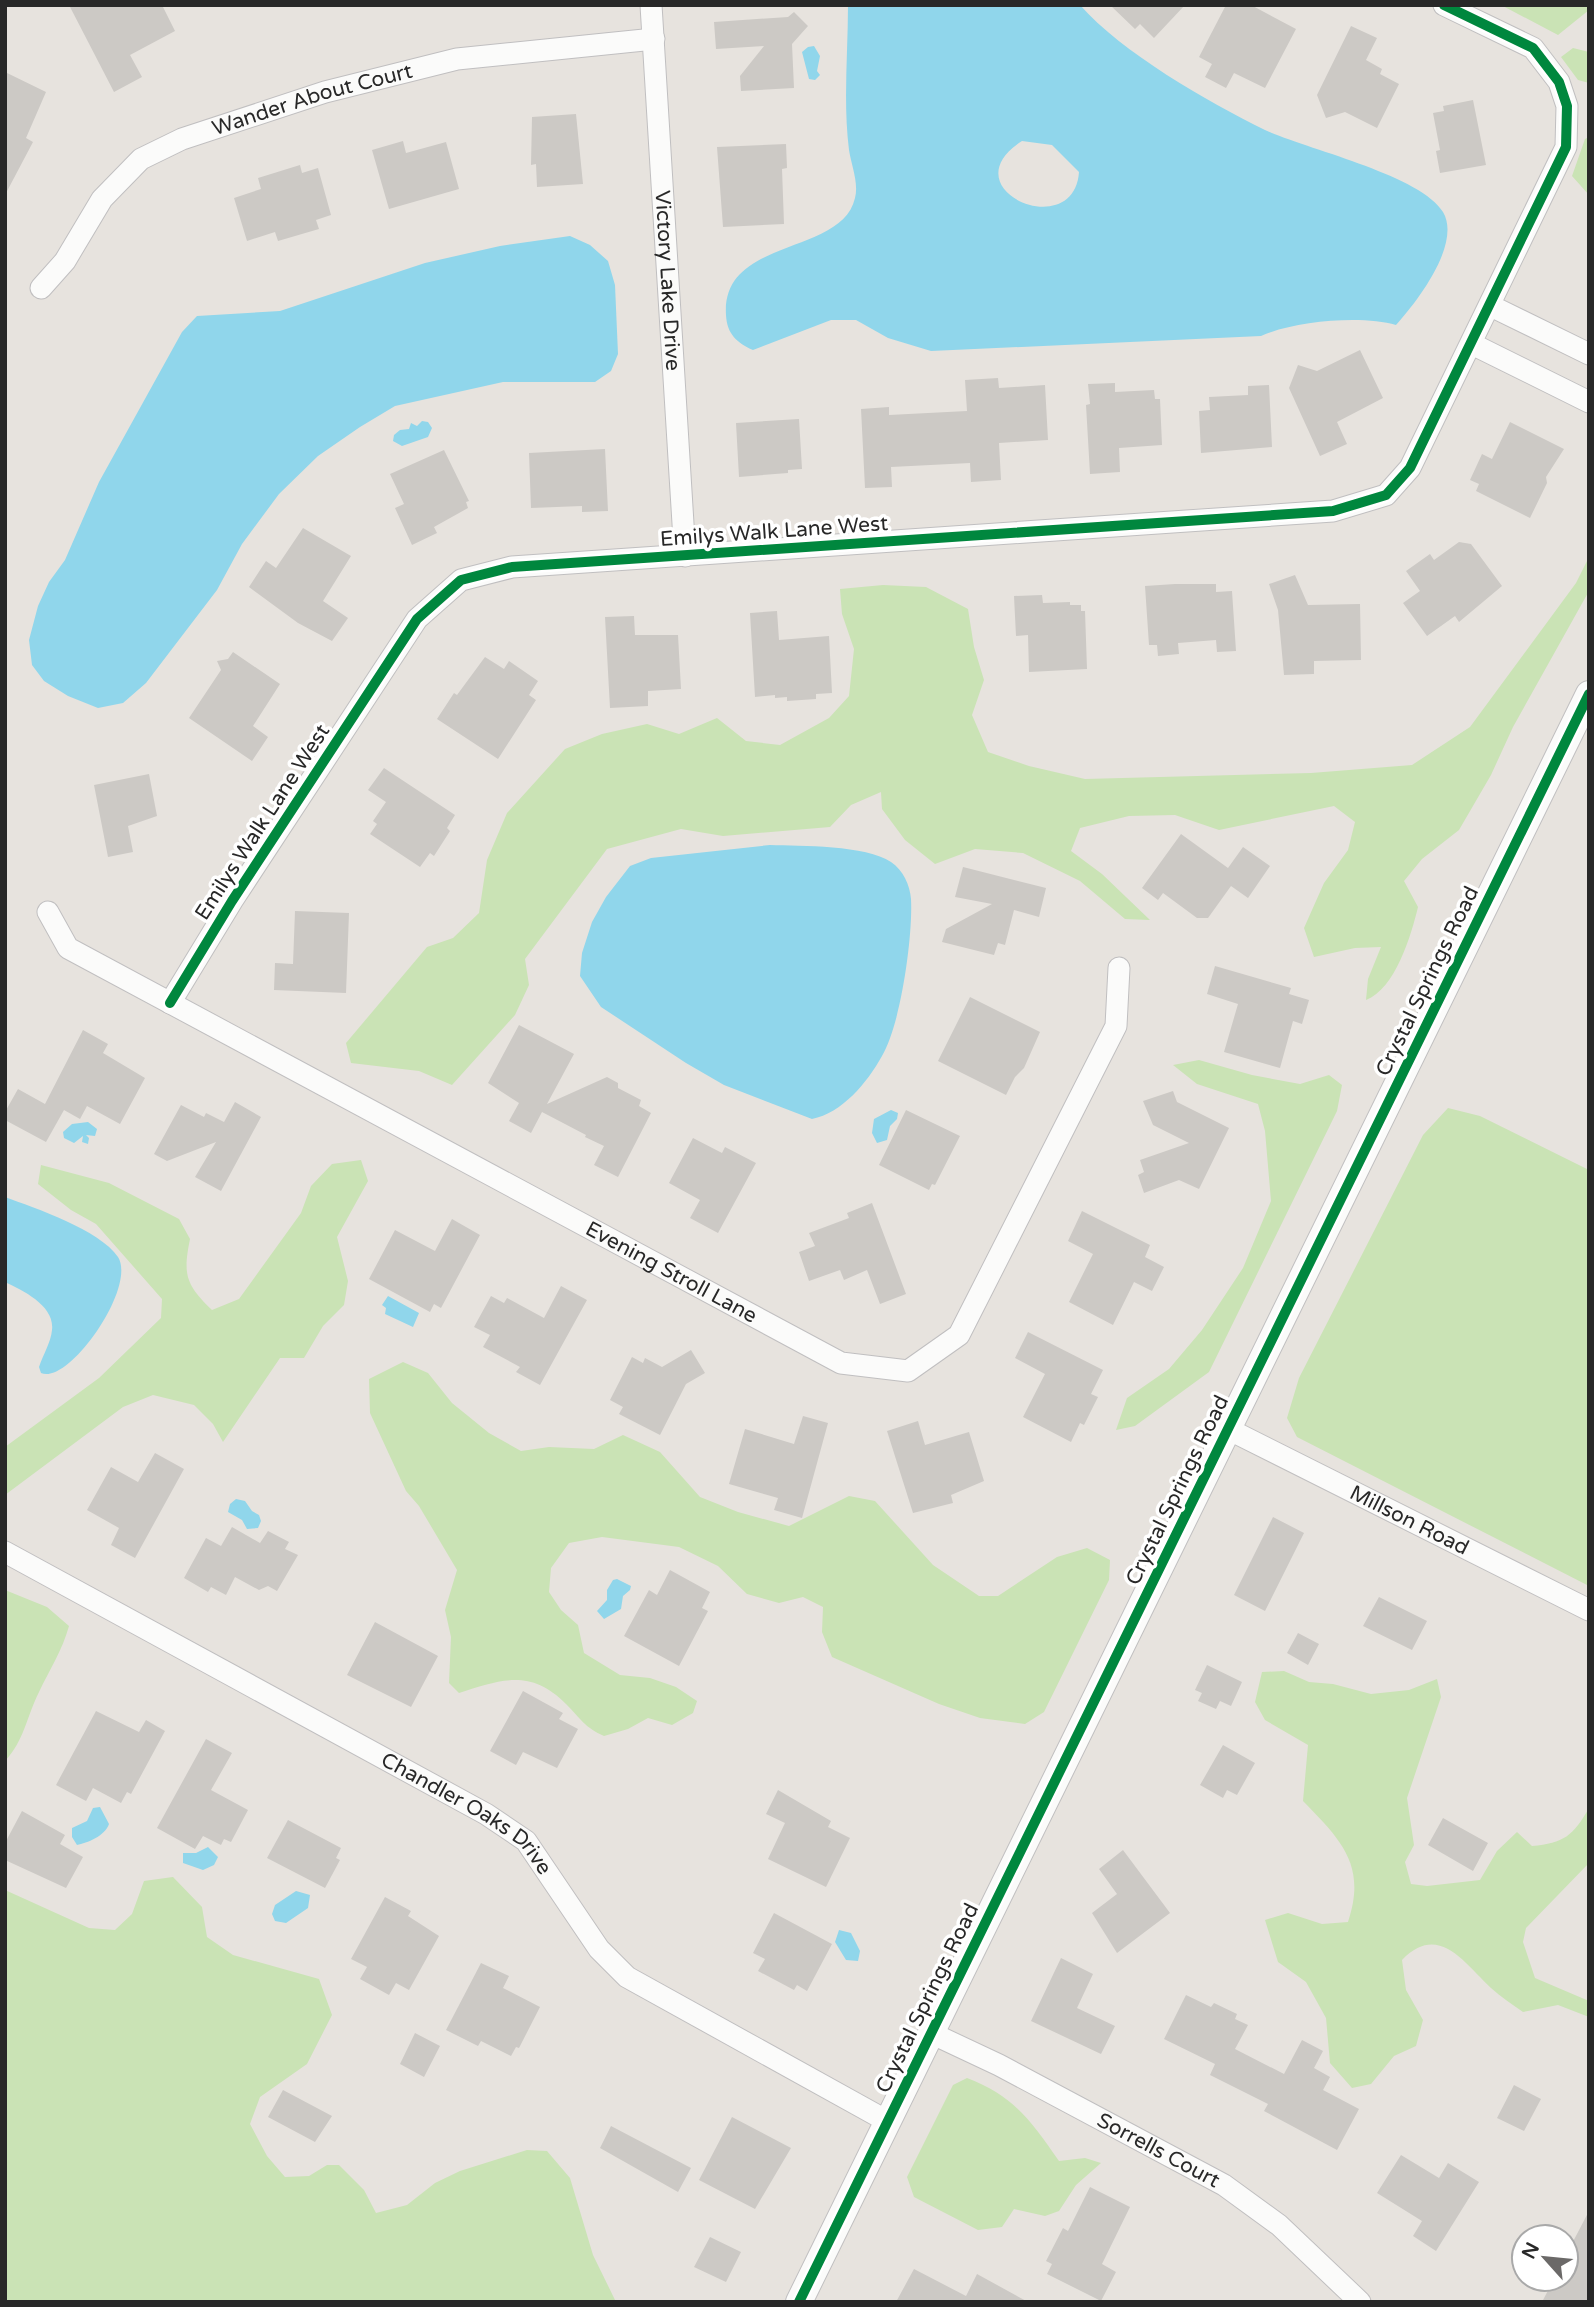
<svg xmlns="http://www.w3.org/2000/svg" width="1594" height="2307" viewBox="0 0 1594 2307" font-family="'Varela Round',sans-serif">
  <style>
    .green { fill: #cae3b5 }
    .water { fill: #90d6eb; fill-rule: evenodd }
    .building { fill: #ccc9c5 }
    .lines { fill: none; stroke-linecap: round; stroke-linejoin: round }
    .minor-casing { stroke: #c0bfc0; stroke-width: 23 }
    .tertiary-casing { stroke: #c0bfc0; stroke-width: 28 }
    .minor { stroke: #fbfbfa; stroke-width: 21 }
    .tertiary { stroke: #fbfbfa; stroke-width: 26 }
    .cycleway-casing { stroke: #fff; stroke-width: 15 }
    .cycleway { stroke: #00873e; stroke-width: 10 }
    .labels { text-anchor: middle; stroke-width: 7; stroke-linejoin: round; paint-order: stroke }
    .street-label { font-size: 21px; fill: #282828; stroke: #fff }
  </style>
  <rect width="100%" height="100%" fill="#e7e3de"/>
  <!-- green -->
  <path class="green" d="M1501,5h88v5l-31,25z
    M1573,48l16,4v31l-11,-3 -17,-23z
    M1589,137v58l-17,-19 13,-37z
    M1589,557v34l-76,136 -22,48 -32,55 -37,29 -18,22 14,26c-7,29 -23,82 -52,93l2,-21 13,-32 -26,1 -41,9 -10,-29 20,-45 24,-33 7,-28 -21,-16 -115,24 -44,-15 -46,1 -49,12 -9,23 31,23 48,46 -25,-1 -45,-38 -57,-28 -48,-4 -40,15 -30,-24 -23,-31 -1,-17 -30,13 -21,22 -107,9 -42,-7 -74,20 -82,110 4,26 -14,30 -63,70 -33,-14 -68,-8 -5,-20 81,-96 26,-9 26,-25 8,-53 20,-47 58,-64 37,-15 45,-10 32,10 38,-16 29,23 34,4 49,-27 20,-22 5,-47 -12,-35 -2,-25 43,-4 43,2 42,22 6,38 10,33 -12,35 16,37 41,14 56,13 226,-6 101,-8 58,-38 106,-144z
    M1199,1060l53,15 48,9 29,-9 13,10 -5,26 -128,261 -74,54 -19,4 11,-32 42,-29 33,-39 41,-62 28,-67 -6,-70 -7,-27 -61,-20 -24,-19z
    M1448,1108l32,8 109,54v416l-292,-149 -10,-19 12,-40 124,-243z
    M361,1160l7,21 -31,56 11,44 -4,24 -21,21 -19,32h-24l-57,84 -10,-18 -19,-19 -41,-10 -30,12 -118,88v-48l94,-69 62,-60 1,-19 -66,-75 -25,-14 -33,-26 3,-19 68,18 70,36 11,20c-7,35 -5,45 22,71l27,-11 62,-86 10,-27 21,-22z
    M403,1362l25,11 24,30 37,30 32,18 28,-4 45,2 29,-14 37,17 40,45 38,15 51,14 60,-30 26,5 58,64 46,31h19l59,-39 30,-9 23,12 -1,20 -65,132 -19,12 -45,-6 -41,-14 -107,-47 -10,-25 1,-25 -20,-10 -24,6 -32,-9 -29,-28 -39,-19 -77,-10 -33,6 -18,25 -2,24 12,18 17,15 6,28 36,22 30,3 26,9 21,14 -4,12 -21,12 -24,-7 -20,11 -24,7c-20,-9 -23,-17 -38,-32 -36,-36 -65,-24 -107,-11l-10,-10 2,-46 -6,-27 12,-40 -38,-64 -13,-15 -36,-78 -1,-34z
    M5,1590l42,17 22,19c-7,25 -19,43 -30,66 -12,24 -15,49 -34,69z
    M1284,1671l25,11 24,2 38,10 38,-4 28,-11 4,18 -34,101 7,47 -9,17 6,22 16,2 53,-6 17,-29 20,-19 15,14c32,-3 41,-10 57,-38v55l-63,65 -3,14 12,36 54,23v16l-31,-12 -35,7c-11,-8 -22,-15 -32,-24 -27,-25 -52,-66 -89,-28l4,30 17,30 -7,26 -22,10 -23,28 -19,4 -22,-25 -4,-45 -20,-36 -28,-20 -13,-42 23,-7 34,11 26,-2c19,-57 -7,-82 -45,-121l5,-56 -43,-25 -10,-18 7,-30z
    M173,1877l29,30 5,30 26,18 86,24 13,36 -25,49 -47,33 -10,27 17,32 18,21 24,-1 18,-11h12l25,25 12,23 31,-8 28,-22 25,-12 67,-21 20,1 23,27 23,77 23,47h-611v-412l84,38 26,2 17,-16 12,-33z
    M967,2078c47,18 64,43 92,83l26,-3 16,5 -25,22 -17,26 -14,5 -31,-7 -12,18 -24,3 -64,-33 -7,-20 46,-92z"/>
  <!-- water -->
  <path class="water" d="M848,5h232c41,47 128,97 185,125 41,19 156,45 178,82 19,32 -27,91 -47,113 -34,-10 -102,-4 -135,11l-330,15 -43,-13 -32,-18h-25l-78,30c-16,-7 -26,-16 -27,-35 -5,-78 116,-59 129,-117 4,-15 -4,-34 -6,-48 -6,-47 -1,-98 -1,-145zM1022,141l30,4 27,27c-5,72 -132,17 -57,-31z
    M808,47l6,-1 6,10 -3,15 3,4 -5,5 -6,-1 -7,-27z
    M570,236l20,9 18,16 7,24 3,69 -7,17 -16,11h-92l-108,24 -35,21 -42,29 -39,38 -37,50 -25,46 -71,93 -23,20 -25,5 -30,-12 -24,-15 -12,-16 -3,-25 9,-34 11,-24 16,-22 34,-78 83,-150 15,-16 83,-5 145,-48 75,-17z
    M422,421l6,1 4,6 -4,9 -26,9 -9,-5 1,-6 6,-5 9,-1 2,-6 6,3z
    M770,845c31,1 96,0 121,17 12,8 19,23 20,37 2,37 -10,125 -29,157 -15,27 -40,57 -70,63l-88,-34 -38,-22 -85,-56 -21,-31 2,-23 10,-31 14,-25 24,-31 21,-8z
    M891,1110l7,3 -1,6 -7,7 -3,14 -10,3 -5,-10 2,-14z
    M88,1122l9,7 -2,7 -9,-1 3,3 -1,6 -6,-2 1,-6 -9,7 -10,-5 -1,-6 9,-8z
    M5,1197c30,11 95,33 113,60 19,30 -49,128 -77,116l-2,-6c4,-12 12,-25 13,-37 3,-24 -28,-39 -47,-48z
    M388,1296l31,17 -6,14 -28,-13 1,-6 -4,-3z
    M236,1499l9,2 7,10 7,4 2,6 -3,7 -11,1 -5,-9 -14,-8 2,-8z
    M617,1579l14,7 -1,4 -7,6 -2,13 -17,10 -7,-8 10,-11v-10l6,-10z
    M100,1807l9,17c-4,12 -22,19 -32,21l-5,-8v-9l15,-7 6,-13z
    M208,1847l10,10 -4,8 -11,5 -20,-7v-10h13z
    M296,1891l14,4 -2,13 -22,15 -11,-2 -3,-7 3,-9z
    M839,1930l12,3 9,18 -2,10 -12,-1 -11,-18z"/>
  <!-- building -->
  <path class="building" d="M69,5h93l13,26 -45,24 12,22 -28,15z
    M1110,5h75l-31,33 -14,-14 -5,5z
    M1226,5h25l45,24 -31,59 -31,-15 -8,15 -21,-11 7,-13 -13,-7z
    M794,12l14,14 -16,18 2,44 -53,3 -1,-15 24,-30 -48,3 -2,-27 74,-5z
    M1351,26l26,12 -11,22 16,9 -2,5 19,10 -22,44 -32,-16 -19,6 -9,-23z
    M5,72l41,20 -20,46 7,4 -28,53z
    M1473,100l13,65 -46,8 -4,-22 4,-1 -7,-37 11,-2 -1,-5z
    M576,114l7,70 -46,3 -1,-23 -5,1 1,-48z
    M403,141l3,12 40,-11 13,47 -70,20 -17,-59z
    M786,144l1,24 -5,1 2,55 -61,3 -6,-80z
    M300,165l2,8 16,-5 13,47 -15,5 3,9 -41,12 -3,-9 -28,9 -13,-43 27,-9 -3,-11z
    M1360,350l23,48 -46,24 10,22 -27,12 -31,-68 9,-23 19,6z
    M998,378l1,10 46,-3 3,55 -49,3 2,37 -30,2 -1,-19 -79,4 1,20 -27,1 -4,-79 28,-2v8l78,-4 -2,-31z
    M1115,383v9l39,-2 1,9h5l2,46 -43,3 1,24 -30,2 -4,-69 4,-1 -2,-20z
    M1269,385l3,62 -71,6 -2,-42 11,-1 -1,-13 39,-2v-9z
    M799,419l3,50 -14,1v3l-49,4 -3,-54z
    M1510,422l54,27 -18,28 1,6 -17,35 -54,-27 3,-7 -9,-4 12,-26 10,5z
    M605,449l3,62 -26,1v-6l-51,2 -2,-55z
    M444,450l25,51 -3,1 2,6 -34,19 3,6 -25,12 -17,-37 9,-4 -14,-30z
    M303,528l48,28 -28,45 25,17 -16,23 -34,-18 -49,-36 17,-26 10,7z
    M1459,542l12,2 31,42 -43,36 -4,-6 -28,20 -24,-33 17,-12 -14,-20 24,-17 4,6z
    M1295,575l13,30 52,-1 1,56 -47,1v13l-30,1 -6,-65 -9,-26z
    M1175,584h41v8l16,-1 4,60 -19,1 -1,-12 -38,3 1,11 -21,2 -1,-11h-8l-4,-59z
    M1042,595l1,8 27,-1v3h11v6h4l2,58 -58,3 -1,-37 -12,1 -2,-40z
    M777,611l2,29 50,-4 3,57 -16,1v5l-29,2v-4l-12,1v-3l-20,2 -5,-84z
    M634,616l1,19h43l3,54 -33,2v15l-38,2 -5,-91z
    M233,652l47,32 -27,42 15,11 -16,24 -63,-43 32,-48 -4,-9 11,-2z
    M485,657l19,12 5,-8 29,20 -9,14 7,5 -38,59 -61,-40 17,-26 3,2z
    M384,768l71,47 -8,13 3,3 -16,25 -4,-3 -10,14 -50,-33 7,-10 -4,-3 13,-19 -18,-12z
    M149,774l8,42 -29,10 5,26 -25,5 -14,-72z
    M1181,834l47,34 15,-21 27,19 -22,32 -17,-12 -23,32h-11l-34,-25 -5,7 -16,-12z
    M963,867l83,21 -7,29 -25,-7 -9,35 -7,-2 -4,12 -52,-13 4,-13 46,-25 -37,-7z
    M295,911l54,2 -3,80 -72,-3 1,-27 18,1z
    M1215,966l76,22 -2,6 20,6 -7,24 -9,-3 -13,47 -56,-16 14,-48 -31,-10z
    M970,997l70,35 -16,36 -9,9 -9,18 -68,-34z
    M519,1025l55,29 -27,50 60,-27 11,6v5l23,12 -2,6 12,7 -33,64 -24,-12 10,-19 -19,-9 1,-2 -44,-23 -11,21 -22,-12 10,-18 -31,-20z
    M83,1030l25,14 -5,9 42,25 -25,46 -33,-18 -7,13 -16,-9 -18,32 -41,-22v-8l13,-23 27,15z
    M1173,1091l4,11 52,26 -30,61 -20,-9 -35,13 -6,-18 6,-3 -4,-12 49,-17 -36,-18 -10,-24z
    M235,1102l26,15 -40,74 -26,-14 21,-35 -49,19 -13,-7 27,-49 23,12 2,-4 18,9z
    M906,1110l54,26 -25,49 -3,-1 -3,6 -50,-25z
    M693,1138l29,15 3,-6 31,16 -38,70 -28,-15 10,-18 -31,-17z
    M872,1203l34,91 -26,10 -13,-34 -23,10 -4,-10 -31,11 -10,-29 16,-6 -6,-13 40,-15 -2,-5z
    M1082,1211l68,34 -5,12 19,10 -12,24 -18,-9 -21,43 -44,-23 24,-48 -25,-13z
    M452,1219l28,16 -39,73 -7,-4 -4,8 -61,-33 26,-49 40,21z
    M561,1286l26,14 -47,85 -24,-13 4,-5 -37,-20 7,-12 -16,-8 17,-31 13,7 3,-5 37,20z
    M1028,1332l75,38 -12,24 7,3 -14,28 -4,-2 -9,19 -48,-25 22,-43 -30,-16z
    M691,1350l14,23 -19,11 -26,51 -41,-21 4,-7 -13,-7 22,-43 11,6 2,-5 17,9z
    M803,1416l25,7 -26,95 -28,-8 4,-12 -49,-14 16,-55 49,15z
    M918,1421l7,24 44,-13 15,49 -33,14 2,8 -40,10 -26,-82z
    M155,1453l29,16 -49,89 -24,-13 8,-17 -32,-18 24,-43 27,15z
    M1273,1517l31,16 -39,78 -31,-16z
    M232,1527l28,16 8,-12 21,11 -4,7 13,6 -21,36 -9,-5 -9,4 -24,-13 -9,18 -15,-8 -3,5 -24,-14 22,-40 15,8z
    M670,1570l40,22 -8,16 6,3 -29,55 -55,-30 25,-46 8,5z
    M1379,1597l48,24 -15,29 -49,-24z
    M375,1622l63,34 -27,51 -64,-32z
    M1298,1633l21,11 -11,21 -21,-12z
    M1207,1665l35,17 -11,24 -11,-5 -4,8 -18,-8 4,-8 -7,-3z
    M523,1691l40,22 -4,6 19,10 -21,39 -34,-16 -7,13 -26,-14z
    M96,1711l43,21 7,-12 19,11 -34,63 -4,-2 -6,11 -28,-15 -7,13 -30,-16z
    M206,1739l26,14 -21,37 37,20 -17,32 -7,-3 -3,6 -18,-9 -8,13 -38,-21z
    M1223,1745l32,18 -18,32 -10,-5 -4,8 -23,-13z
    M778,1790l53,31 -3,6 22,11 -24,49 -58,-28 17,-36 -19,-9z
    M22,1811l43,24 -5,9 23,13 -17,31 -61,-28v-17z
    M1443,1818l45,25 -15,28 -45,-26z
    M288,1820l53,28 -5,10 4,2 -15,28 -58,-30z
    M1123,1850l47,63 -53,40 -25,-40 25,-19 -18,-25z
    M385,1897l26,14 -3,5 31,20 -30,54 -13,-7 -7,12 -29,-16 7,-12 -16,-8z
    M774,1913l58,31 -25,47 -10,-6 -3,5 -36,-19 7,-12 -12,-6z
    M1061,1958l32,16 -16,34 38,18 -14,28 -70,-33z
    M481,1963l28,13 -6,12 37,19 -21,41 -3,-1 -5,9 -30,-15 -3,5 -32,-16z
    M1186,1995l25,12 3,-4 23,11 -2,5 13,6 -13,24 49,25 18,-34 21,11 -9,17 16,9 -7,13 36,19 -22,41 -73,-39 4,-7 -58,-29 5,-11 -51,-25z
    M415,2033l25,13 -16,31 -24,-13z
    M1514,2085l27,14 -17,32 -27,-13z
    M283,2090l49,26 -17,26 -47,-25z
    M732,2117l59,31 -36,61 -56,-29z
    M611,2126l80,42 -13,24 -78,-44z
    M1401,2155l38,23 9,-15 31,19 -43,69 -23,-15 9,-15 -45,-28z
    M1090,2187l40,20 -28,57 14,8 -15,29 -54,-27 5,-10 -6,-3 17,-33 5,3z
    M1589,2211v91h-47l12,-23h12v-24z
    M710,2237l31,15 -15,30 -32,-15z
    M914,2269l52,27 11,-22 51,28h-132z"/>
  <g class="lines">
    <defs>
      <g id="minor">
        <path id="s1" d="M651,5l34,551"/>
        <path id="s2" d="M41,288l24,-27 37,-62 39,-40 41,-20 143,-47 132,-33 197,-20"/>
        <path d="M1491,306l98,48"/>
        <path d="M1472,344l117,58"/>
        <path id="s3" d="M48,912l20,36 773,415 67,8 51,-36 157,-309 3,-58"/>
        <path d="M170,1003l62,-102 185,-282 44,-39 51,-13 821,-56 53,-16 24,-27 156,-321 1,-41 -8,-24 -26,-34 -89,-43"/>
        <path id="s4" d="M1228,1429l361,181"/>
        <path id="s5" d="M5,1552l481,262 40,27 73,108 28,28 260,144"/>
        <path id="s6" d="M931,2033l68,32 225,120 55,40 81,77"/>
      </g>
      <path id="tertiary" d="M799,2302l790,-1608"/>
    </defs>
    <!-- minor casing -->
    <use href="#minor" class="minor-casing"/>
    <!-- tertiary casing -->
    <use href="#tertiary" class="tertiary-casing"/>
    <!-- minor -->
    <use href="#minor" class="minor"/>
    <!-- tertiary -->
    <use href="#tertiary" class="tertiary"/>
    <defs>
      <path id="cycleway" d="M170,1003l62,-102 185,-282 44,-39 51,-13 821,-56 53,-16 24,-27 156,-321 1,-41 -8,-24 -26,-34 -89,-43
        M799,2302l790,-1608"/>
    </defs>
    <!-- cycleway casing -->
    <use href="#cycleway" class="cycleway-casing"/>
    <!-- cycleway -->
    <use href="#cycleway" class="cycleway"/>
  </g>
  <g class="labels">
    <!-- street labels -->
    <g class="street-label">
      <text dy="7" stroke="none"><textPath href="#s2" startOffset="346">Wander About Court</textPath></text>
      <text dy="7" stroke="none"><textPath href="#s1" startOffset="276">Victory Lake Drive</textPath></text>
      <text transform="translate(774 531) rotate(-4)" y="7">Emilys Walk Lane West</text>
      <text transform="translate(262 822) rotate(-57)" y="7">Emilys Walk Lane West</text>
      <text transform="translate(1427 981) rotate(-64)" y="7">Crystal Springs Road</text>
      <text dy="7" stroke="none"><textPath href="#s3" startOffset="726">Evening Stroll Lane</textPath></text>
      <text transform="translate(1177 1490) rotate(-64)" y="7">Crystal Springs Road</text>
      <text dy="7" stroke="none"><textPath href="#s4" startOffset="203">Millson Road</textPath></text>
      <text dy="7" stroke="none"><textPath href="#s5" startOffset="532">Chandler Oaks Drive</textPath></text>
      <text transform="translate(927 1998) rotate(-64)" y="7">Crystal Springs Road</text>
      <text dy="7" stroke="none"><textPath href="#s6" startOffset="256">Sorrells Court</textPath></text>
    </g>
  </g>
  <!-- border -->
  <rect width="1594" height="2307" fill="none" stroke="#282828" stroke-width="14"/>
  <!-- north arrow -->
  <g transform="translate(1545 2258) rotate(297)"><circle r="33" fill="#ffffff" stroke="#a9a9a9" stroke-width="2"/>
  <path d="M0-5L12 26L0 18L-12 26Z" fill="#6b6968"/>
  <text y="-10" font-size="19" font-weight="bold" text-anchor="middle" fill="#282828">N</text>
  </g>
</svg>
